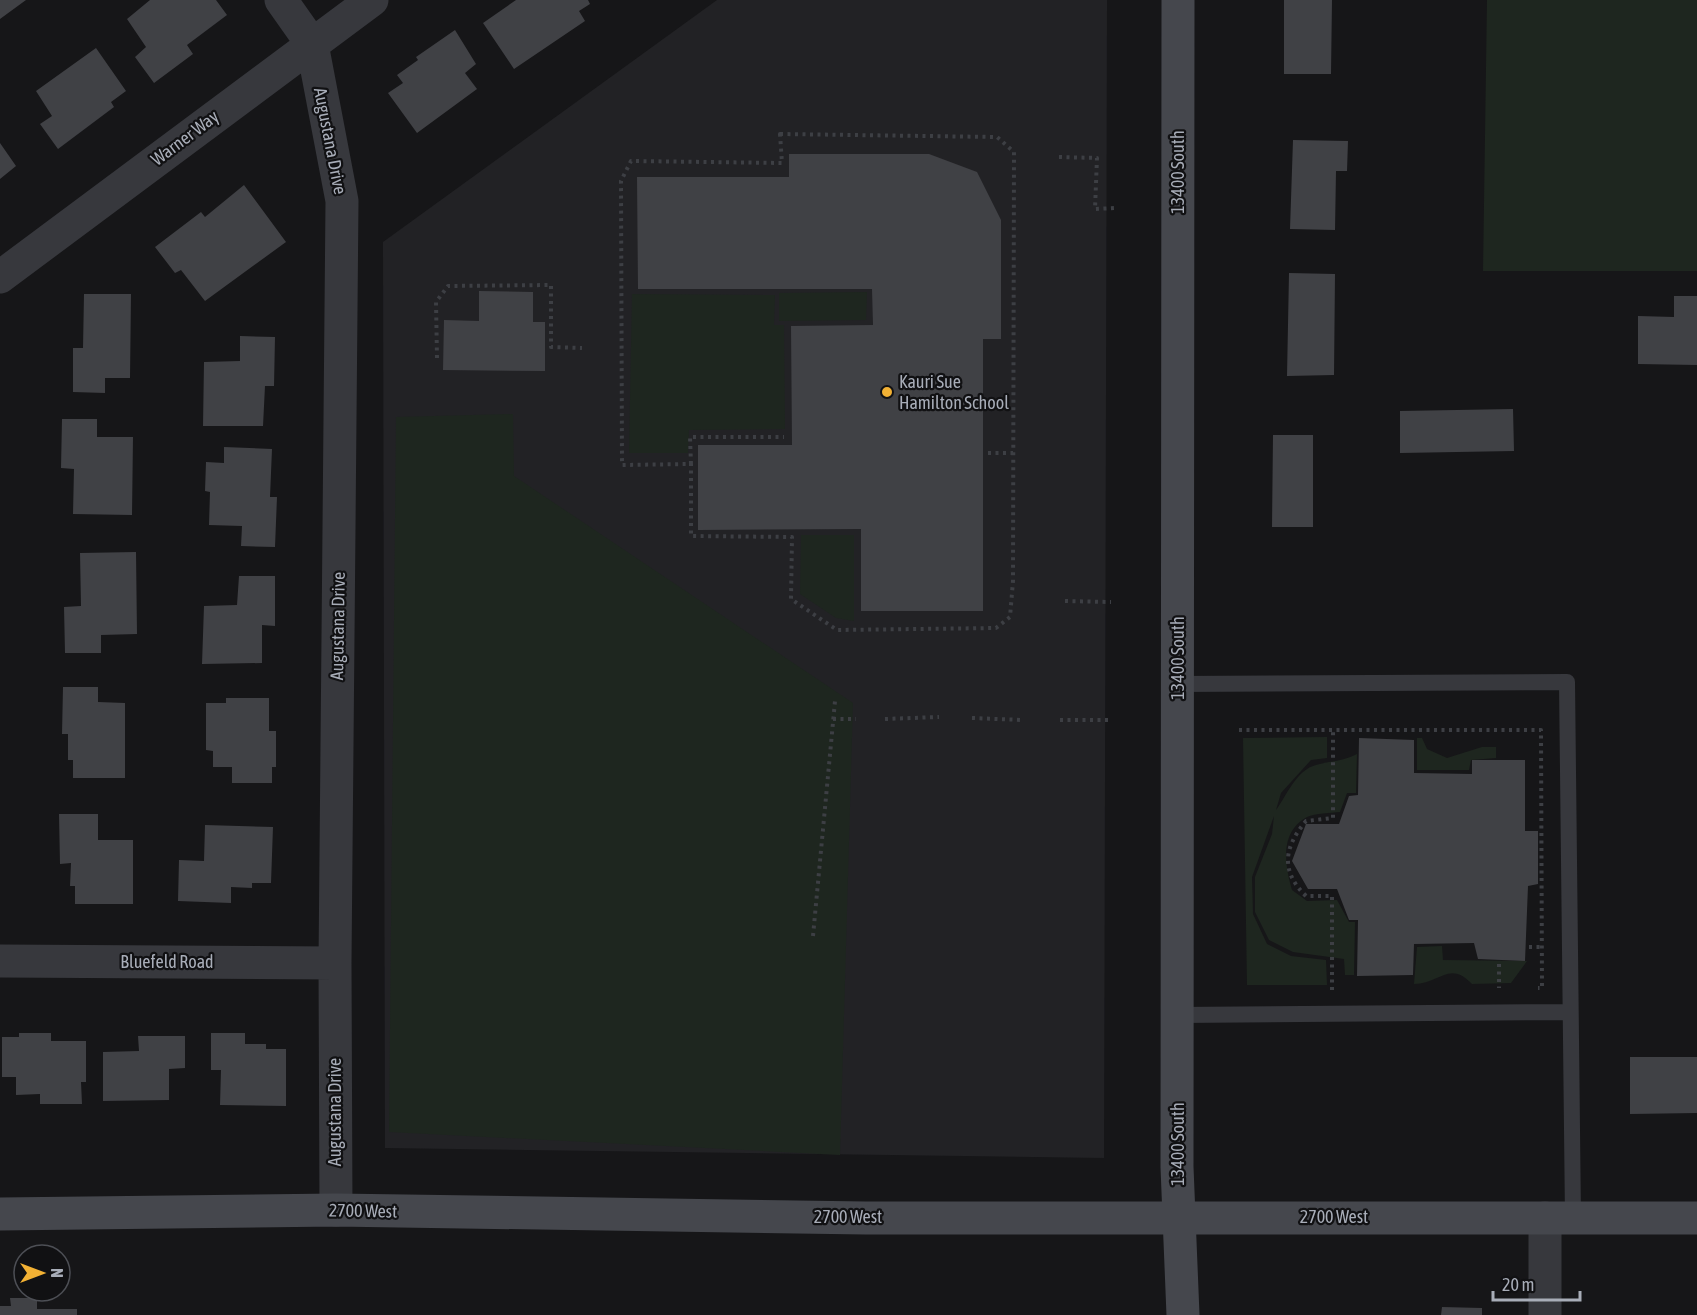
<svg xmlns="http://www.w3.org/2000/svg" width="1697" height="1315" viewBox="0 0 1697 1315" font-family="'Asap Condensed',sans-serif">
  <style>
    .built { fill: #222225 }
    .green { fill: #1e261f }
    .building { fill: #404145 }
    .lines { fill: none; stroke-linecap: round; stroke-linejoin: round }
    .path { stroke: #3d3f44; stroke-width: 4; stroke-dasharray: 3 4.5; stroke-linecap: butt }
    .lane { stroke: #37383d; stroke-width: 16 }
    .street { stroke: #37383d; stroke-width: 33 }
    .secondary { stroke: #45474d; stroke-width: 33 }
    .poi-dot { fill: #f2b134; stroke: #111113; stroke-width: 2 }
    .labels { text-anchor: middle; stroke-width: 4.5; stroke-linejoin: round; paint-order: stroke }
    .street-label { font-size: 18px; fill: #a8adb8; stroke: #111113 }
    .poi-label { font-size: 18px; fill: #a8adb8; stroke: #111113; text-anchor: start }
  </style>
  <rect width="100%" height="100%" fill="#161618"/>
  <!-- built -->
  <path class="built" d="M717,0h390l-3,1158 -719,-10 -2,-906z"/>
  <!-- green -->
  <path class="green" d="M1487,0h210v271h-214z
    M867,292l-1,28 -87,1v-28z
    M632,294l143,1 -1,30h10l1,104 -96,1 -1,23h-59z
    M513,414l1,62 339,227 -13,452 -451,-23 7,-715z
    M801,535h53v86l-18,-3 -36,-24z
    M1327,737v21l-16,2 -30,33 -5,17c10,-13 20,-40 40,-45 17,-5 22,-2 41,-11l-1,39h-9l-7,19c-9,1 -25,1 -33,5 -28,15 -22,49 -15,73l15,11 30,-1 12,22h6l-1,53h-9l-1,-16 -51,-7 -24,-12 -14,-28v-35l17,-43 2,-18 -22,61 1,37 14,30 24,12 35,4 1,25h-80l-4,-247z
    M1417,738h5l5,11 20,9 35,-11h14v11l-25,2 -2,10h-52z
    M1442,946l1,14 84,1 -16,22 -39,1c-23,-24 -32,0 -58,0l3,-37z"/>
  <!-- building -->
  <path class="building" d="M0,0h26l-26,19z
    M150,0h66l11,15 -40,30 6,9 -39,29 -19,-26 11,-10 -19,-28z
    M516,0h72l2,4 -11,7 6,10 -71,48 -31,-46z
    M1284,0h48l-1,74h-47z
    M455,30l21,34 -11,9 12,16 -60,44 -29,-40 15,-10 -6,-8 21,-15 -2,-3z
    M96,48l30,43 -15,11 3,5 -56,42 -18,-25 12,-8 -16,-25z
    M1293,140l55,1 -1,30h-11l-1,59 -45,-1z
    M0,143l16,23 -16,13z
    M789,154h140l48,18 24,48v119h-18v272h-122v-82l-163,1v-85h94l-1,-119 82,-1 -1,-36h-234l-1,-112h152z
    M244,185l42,57 -81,59 -24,-31 -6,3 -20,-26 46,-35 4,5z
    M1289,273l46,1 -1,101 -47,1z
    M479,291l54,1v30h12v49l-102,-1 1,-50 35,1z
    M84,294h47l-1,84h-25v15l-32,-1v-44h10z
    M1674,296h23v69l-59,-1v-48l36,1z
    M240,336l35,1 -1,49h-9l-2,40h-60l1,-64 36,-1z
    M1513,409l1,42 -114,2v-42z
    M62,419h35v18h36l-1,78 -59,-1 1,-45 -13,-1z
    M1273,435h40v92h-41z
    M224,447l48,2 -2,48h7l-2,50 -34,-1 1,-20 -33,-1 1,-33 -5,-1 1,-29 18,1z
    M136,552l1,82 -36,1v18h-36l-1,-46 17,-1 -1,-53z
    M239,576h36v50l-13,-1v38l-60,1 2,-58 33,-1z
    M63,687h35v15l27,1v75h-52v-18h-5v-26h-6z
    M226,698h43v33h7v36h-4v16h-40v-16h-19v-16l-7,-1v-47h20z
    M1359,738l55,2v33l58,1v-14h53v71h13v53l-10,2 -3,75 -47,-2 -4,-16 -60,1 -1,31 -56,1 1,-56h-9l-12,-31h-29l-16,-28 14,-37h33l10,-28 9,-1z
    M59,814h39v26h35v64h-58v-18h-5l1,-23 -11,1z
    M205,825l68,2 -2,56h-19v5l-21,-1v16l-53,-2 1,-41 25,1z
    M19,1033h32v8h35v41h-5l1,22h-42v-10l-24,1v-18h-14v-40h17z
    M211,1033h34v11h21v5h20v57l-66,-1 1,-35h-10z
    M138,1036h47v32l-16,1v31l-66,1v-49l36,-1z
    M1630,1057h67v56l-67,1z
    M10,1298h27v11h40v6h-77v-9h11z
    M1442,1307l40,1v7h-41z"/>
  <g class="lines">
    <!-- path -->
    <path class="path" d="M780,134l217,3 17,15 -1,429 -3,36 -14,11 -159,2 -46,-31 1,-62 -101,-1v-72l-69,1 -1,-284 10,-20 151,2z
      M1059,157l38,1 -2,51 20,-1
      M437,358l-1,-56 12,-16 103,-1v62l31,1
      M988,453h25
      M691,464l-1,-27h94
      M1065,601l46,1
      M972,718l50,2
      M833,719h23
      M885,719l54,-2
      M1060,720h51
      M1239,730h302l1,258h-4
      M813,936l22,-235
      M1529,947h13
      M1499,964v24
      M1332,990v-94h-26c-26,-25 -22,-49 0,-75l27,-3v-88"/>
    <!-- lane -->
    <path class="lane" d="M1178,684l389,-2 6,536
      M1178,1015l392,-3"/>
    <!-- street -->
    <path class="street" d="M281,0l31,44 30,157 -7,762 1,247
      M0,277l372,-277
      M0,961l335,2
      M1545,1315v-97"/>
    <!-- secondary -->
    <path class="secondary" d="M1178,0l-1,1167 6,148
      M0,1214l336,-4 530,8h831"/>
  </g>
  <!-- markers -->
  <circle class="poi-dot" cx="887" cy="392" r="6"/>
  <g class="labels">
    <!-- street labels -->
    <g class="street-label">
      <text transform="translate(185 138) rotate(-37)" y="6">Warner Way</text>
      <text transform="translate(330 141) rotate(79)" y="6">Augustana Drive</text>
      <text transform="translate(1178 172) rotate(-90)" y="6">13400 South</text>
      <text transform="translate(338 626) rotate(-89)" y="6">Augustana Drive</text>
      <text transform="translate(1178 658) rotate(-90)" y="6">13400 South</text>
      <text x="167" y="968">Bluefeld Road</text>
      <text transform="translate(335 1112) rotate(-90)" y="6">Augustana Drive</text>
      <text transform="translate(1178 1144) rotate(-90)" y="6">13400 South</text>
      <text transform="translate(363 1211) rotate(1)" y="6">2700 West</text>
      <text x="848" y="1223">2700 West</text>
      <text x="1334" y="1223">2700 West</text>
    </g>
    <!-- poi labels -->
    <g class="poi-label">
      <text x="899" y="388">Kauri Sue<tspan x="899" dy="21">Hamilton School</tspan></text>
    </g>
  </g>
  <!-- north arrow -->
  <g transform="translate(42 1273) rotate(90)"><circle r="28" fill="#111113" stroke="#4d4f55" stroke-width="1.5"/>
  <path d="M0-4.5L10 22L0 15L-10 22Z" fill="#f2b134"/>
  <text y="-9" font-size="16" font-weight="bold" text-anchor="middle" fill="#a8adb8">N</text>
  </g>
  <!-- scale -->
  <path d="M1493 1291v9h87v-9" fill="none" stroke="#a8adb8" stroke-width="3"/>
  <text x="1502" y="1291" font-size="18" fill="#a8adb8" stroke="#111113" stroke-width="4.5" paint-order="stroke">20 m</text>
</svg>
